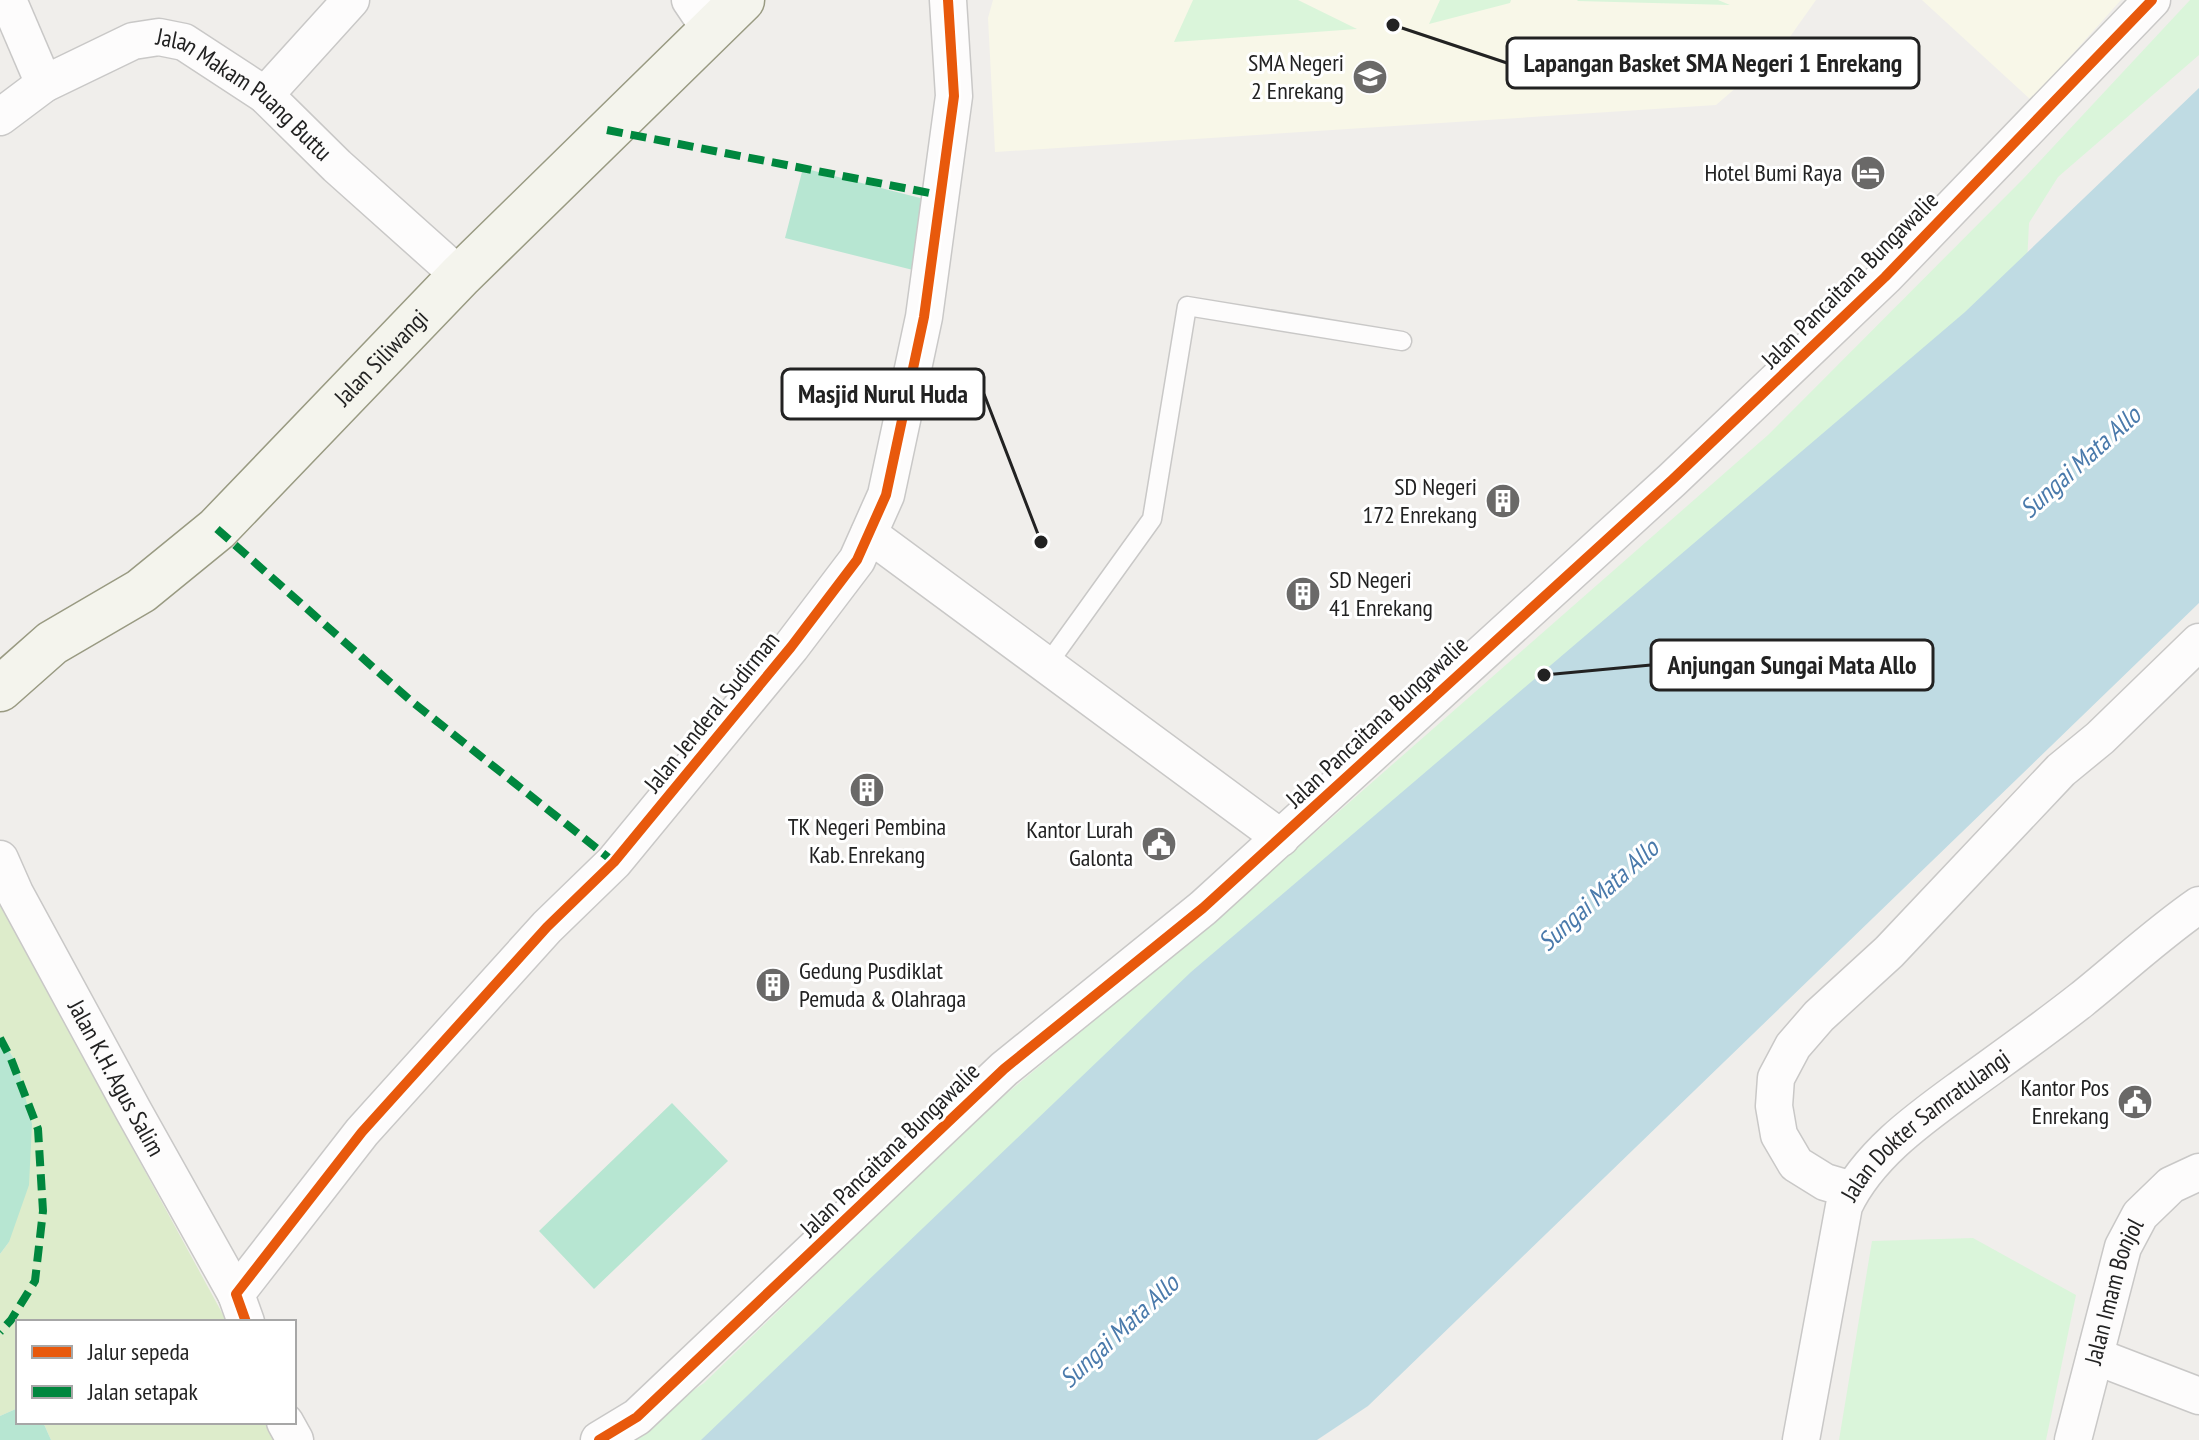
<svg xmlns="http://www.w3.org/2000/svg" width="2199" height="1440" viewBox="0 0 2199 1440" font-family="'PT Sans Narrow',sans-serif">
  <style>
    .education { fill: #f8f7e8 }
    .grass { fill: #ddeccb }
    .park { fill: #daf5da }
    .pitch { fill: #b7e6d2 }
    .water { fill: #bfdbe3 }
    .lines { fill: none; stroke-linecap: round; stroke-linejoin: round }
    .service-casing { stroke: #c9c8c7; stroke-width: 21 }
    .minor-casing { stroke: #c9c8c7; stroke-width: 39 }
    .secondary-casing { stroke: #999a82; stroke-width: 47 }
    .service { stroke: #fdfcfc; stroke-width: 18 }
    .minor { stroke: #fdfcfc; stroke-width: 36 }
    .secondary { stroke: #f4f4ed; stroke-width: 44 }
    .quiet { stroke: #00873e; stroke-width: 8; stroke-dasharray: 16 8; stroke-linecap: butt }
    .cycleway-casing { stroke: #fff; stroke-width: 15 }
    .cycleway { stroke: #e8590c; stroke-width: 10 }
    .labels { text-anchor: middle; stroke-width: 6; stroke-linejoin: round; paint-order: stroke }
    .poi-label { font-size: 24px; fill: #222; stroke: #fff; text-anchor: end }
    .street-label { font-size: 24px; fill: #222; stroke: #fff }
    .water-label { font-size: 26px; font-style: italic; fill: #4a7aab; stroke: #fff }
    .leader { fill: none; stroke: #222; stroke-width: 3 }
    .callout-dot { fill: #222; stroke: #fff; stroke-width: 3 }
    .callout { fill: #fff; stroke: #222; stroke-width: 3 }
    .callout-label { font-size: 26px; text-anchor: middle; font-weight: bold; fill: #222 }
  </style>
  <rect width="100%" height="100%" fill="#f0eeeb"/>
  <!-- education -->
  <path class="education" d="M993,0h823l-34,48 -66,57 -721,47 -7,-134z
    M1922,0h199l-90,100z"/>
  <!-- grass -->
  <path class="grass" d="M0,905l227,417h-209v86l-18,8v-162l9,-12 8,-178 -17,-28z
    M43,1422h239l10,18h-241z"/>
  <!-- park -->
  <path class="park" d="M1193,0h105l59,29 -183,13z
    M1440,0h71l-1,3 -81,21z
    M1578,0h140l12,5 -153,-4z
    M2190,0h9v55l-141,122 -29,46 -3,61 -1284,1156h-121l83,-57 272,-264 246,-205 546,-479 256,-257z
    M1973,1238l103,57 -30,145h-207l33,-199z"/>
  <!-- pitch -->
  <path class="pitch" d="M803,168l121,31 -7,72 -132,-33z
    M0,1036l17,28 15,60 -3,61 -20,57 -9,12z
    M672,1103l56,58 -134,128 -55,-58z
    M18,1408v14h25l8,18h-51v-24z"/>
  <!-- water -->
  <path class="water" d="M2199,88v515l-831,803 -51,34h-616l490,-468 774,-660z"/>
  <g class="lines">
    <defs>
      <path id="service" d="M1047,665l105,-146 35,-213 215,35"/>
      <g id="minor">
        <path d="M8,0l36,84"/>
        <path d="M690,0l21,31"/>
        <path d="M265,95l86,-95"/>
        <path id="s1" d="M0,117l44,-33 89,-43 26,-4 25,5 81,53 72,71 123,110"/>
        <path d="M869,534l412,304"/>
        <path id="s2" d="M0,859l15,34 118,217 103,184"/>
        <path d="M1852,1190l-27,-8 -29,-18 -17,-29 -5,-29 2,-28 17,-32 26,-30 70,-64 172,-182 39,-32 99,-96"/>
        <path d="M246,1322l-10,-28 126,-162 185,-205 67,-65 177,-215 66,-87 29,-65 38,-178 30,-221 -6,-96"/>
        <path d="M2095,1356l104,40"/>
        <path d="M285,1422l10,18"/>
        <path d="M599,1440l38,-23 367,-348 199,-161 469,-428 213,-203 267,-277"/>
        <path id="s3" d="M1801,1440l43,-234c24,-51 75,-87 119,-119 40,-29 80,-57 118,-87 40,-32 76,-66 118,-95"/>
        <path id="s4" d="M2073,1440l50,-193 17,-32 31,-30 28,-13"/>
      </g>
      <g id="secondary">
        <path id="s5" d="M0,689l52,-46 89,-52 76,-62 243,-253 282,-276"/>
      </g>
    </defs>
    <!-- service casing -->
    <use href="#service" class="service-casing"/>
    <!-- minor casing -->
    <use href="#minor" class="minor-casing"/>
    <!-- secondary casing -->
    <use href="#secondary" class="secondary-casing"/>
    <!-- service -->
    <use href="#service" class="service"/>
    <!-- minor -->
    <use href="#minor" class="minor"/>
    <!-- secondary -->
    <use href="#secondary" class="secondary"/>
    <!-- quiet -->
    <path class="quiet" d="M607,130l333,65
      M217,529l193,171 204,162
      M0,1038l11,21 27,70 5,82 -8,70 -24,39 -11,12"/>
    <defs>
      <path id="cycleway" d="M246,1322l-10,-28 126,-162 185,-205 67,-65 177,-215 66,-87 29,-65 38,-178 30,-221 -6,-96
        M599,1440l38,-23 367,-348 199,-161 469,-428 213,-203 267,-277"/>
    </defs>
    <!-- cycleway casing -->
    <use href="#cycleway" class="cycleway-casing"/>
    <!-- cycleway -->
    <use href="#cycleway" class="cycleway"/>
  </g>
  <!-- icons -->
  <defs>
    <symbol id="school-disc" viewBox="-11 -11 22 22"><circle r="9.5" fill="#6a6968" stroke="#fff"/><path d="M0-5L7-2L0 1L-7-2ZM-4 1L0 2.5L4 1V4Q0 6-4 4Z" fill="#fff"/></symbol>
    <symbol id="hotel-disc" viewBox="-11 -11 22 22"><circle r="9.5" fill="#6a6968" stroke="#fff"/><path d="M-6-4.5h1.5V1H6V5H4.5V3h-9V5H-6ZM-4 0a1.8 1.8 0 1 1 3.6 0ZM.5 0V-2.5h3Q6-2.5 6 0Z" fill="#fff"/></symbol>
    <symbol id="building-disc" viewBox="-11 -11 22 22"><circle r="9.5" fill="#6a6968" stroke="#fff"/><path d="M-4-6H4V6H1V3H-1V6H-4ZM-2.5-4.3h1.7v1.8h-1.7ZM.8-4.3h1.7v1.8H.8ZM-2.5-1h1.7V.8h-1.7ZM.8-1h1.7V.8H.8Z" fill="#fff"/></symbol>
    <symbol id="civic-disc" viewBox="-11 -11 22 22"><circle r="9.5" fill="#6a6968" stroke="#fff"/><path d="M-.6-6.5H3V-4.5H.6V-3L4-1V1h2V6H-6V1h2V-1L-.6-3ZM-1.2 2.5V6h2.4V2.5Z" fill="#fff"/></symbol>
  </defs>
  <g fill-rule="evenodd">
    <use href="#school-disc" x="1350" y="57" width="40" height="40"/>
    <use href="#hotel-disc" x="1848" y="153" width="40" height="40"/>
    <use href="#building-disc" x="1483" y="481" width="40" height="40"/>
    <use href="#building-disc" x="1283" y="574" width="40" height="40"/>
    <use href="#building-disc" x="847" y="770" width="40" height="40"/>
    <use href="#civic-disc" x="1139" y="824" width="40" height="40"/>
    <use href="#building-disc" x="753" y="965" width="40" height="40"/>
    <use href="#civic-disc" x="2115" y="1082" width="40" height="40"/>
  </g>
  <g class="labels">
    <!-- poi labels -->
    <g class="poi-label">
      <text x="1344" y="71">SMA Negeri<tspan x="1344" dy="28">2 Enrekang</tspan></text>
      <text x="1842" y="181">Hotel Bumi Raya</text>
      <text x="1477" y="495">SD Negeri<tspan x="1477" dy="28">172 Enrekang</tspan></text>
      <text x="1329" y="588" text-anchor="start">SD Negeri<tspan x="1329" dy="28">41 Enrekang</tspan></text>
      <text x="867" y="835" text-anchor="middle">TK Negeri Pembina<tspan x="867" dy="28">Kab. Enrekang</tspan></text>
      <text x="1133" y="838">Kantor Lurah<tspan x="1133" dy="28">Galonta</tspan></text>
      <text x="799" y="979" text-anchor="start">Gedung Pusdiklat<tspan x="799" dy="28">Pemuda &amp; Olahraga</tspan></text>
      <text x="2109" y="1096">Kantor Pos<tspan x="2109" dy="28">Enrekang</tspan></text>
    </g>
    <!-- street labels -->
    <g class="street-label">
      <text dy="8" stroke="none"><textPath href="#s1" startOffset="284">Jalan Makam Puang Buttu</textPath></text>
      <text transform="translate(1850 280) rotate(-45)" y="8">Jalan Pancaitana Bungawalie</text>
      <text dy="8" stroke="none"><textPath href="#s5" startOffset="508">Jalan Siliwangi</textPath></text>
      <text transform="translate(712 712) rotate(-51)" y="8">Jalan Jenderal Sudirman</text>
      <text transform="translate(1377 722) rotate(-43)" y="8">Jalan Pancaitana Bungawalie</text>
      <text dy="8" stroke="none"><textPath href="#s2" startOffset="248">Jalan K.H. Agus Salim</textPath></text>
      <text dy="8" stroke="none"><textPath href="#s3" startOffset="354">Jalan Dokter Samratulangi</textPath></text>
      <text transform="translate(890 1150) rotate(-44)" y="8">Jalan Pancaitana Bungawalie</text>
      <text dy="8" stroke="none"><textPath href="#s4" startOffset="154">Jalan Imam Bonjol</textPath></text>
    </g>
    <!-- water labels -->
    <g class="water-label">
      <text transform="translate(2080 462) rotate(-42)" y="9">Sungai Mata Allo</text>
      <text transform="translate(1598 895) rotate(-42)" y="9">Sungai Mata Allo</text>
      <text transform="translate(1119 1331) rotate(-43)" y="9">Sungai Mata Allo</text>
    </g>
  </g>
  <!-- callouts -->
  <path class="leader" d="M1393 25L1507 63M1041 542L984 394M1544 675L1651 665"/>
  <g class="callout-dot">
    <circle cx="1393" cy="25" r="8"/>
    <circle cx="1041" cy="542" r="8"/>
    <circle cx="1544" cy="675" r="8"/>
  </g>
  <g class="callout">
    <rect x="1507" y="38" width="412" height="50" rx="8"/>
    <rect x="782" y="369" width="202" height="50" rx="8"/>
    <rect x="1651" y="640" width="282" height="50" rx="8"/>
  </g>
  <g class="callout-label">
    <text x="1713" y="72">Lapangan Basket SMA Negeri 1 Enrekang</text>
    <text x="883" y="403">Masjid Nurul Huda</text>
    <text x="1792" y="674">Anjungan Sungai Mata Allo</text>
  </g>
  <!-- legend -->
  <rect x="16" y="1320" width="280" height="104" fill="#ffffff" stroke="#a7a7a7" stroke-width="2"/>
  <rect x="32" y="1346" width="40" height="12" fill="#e8590c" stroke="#a7a7a7" stroke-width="2"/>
  <text x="88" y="1360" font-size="24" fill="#222222">Jalur sepeda</text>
  <rect x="32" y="1386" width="40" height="12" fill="#00873e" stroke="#a7a7a7" stroke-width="2"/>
  <text x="88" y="1400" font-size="24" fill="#222222">Jalan setapak</text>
</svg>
